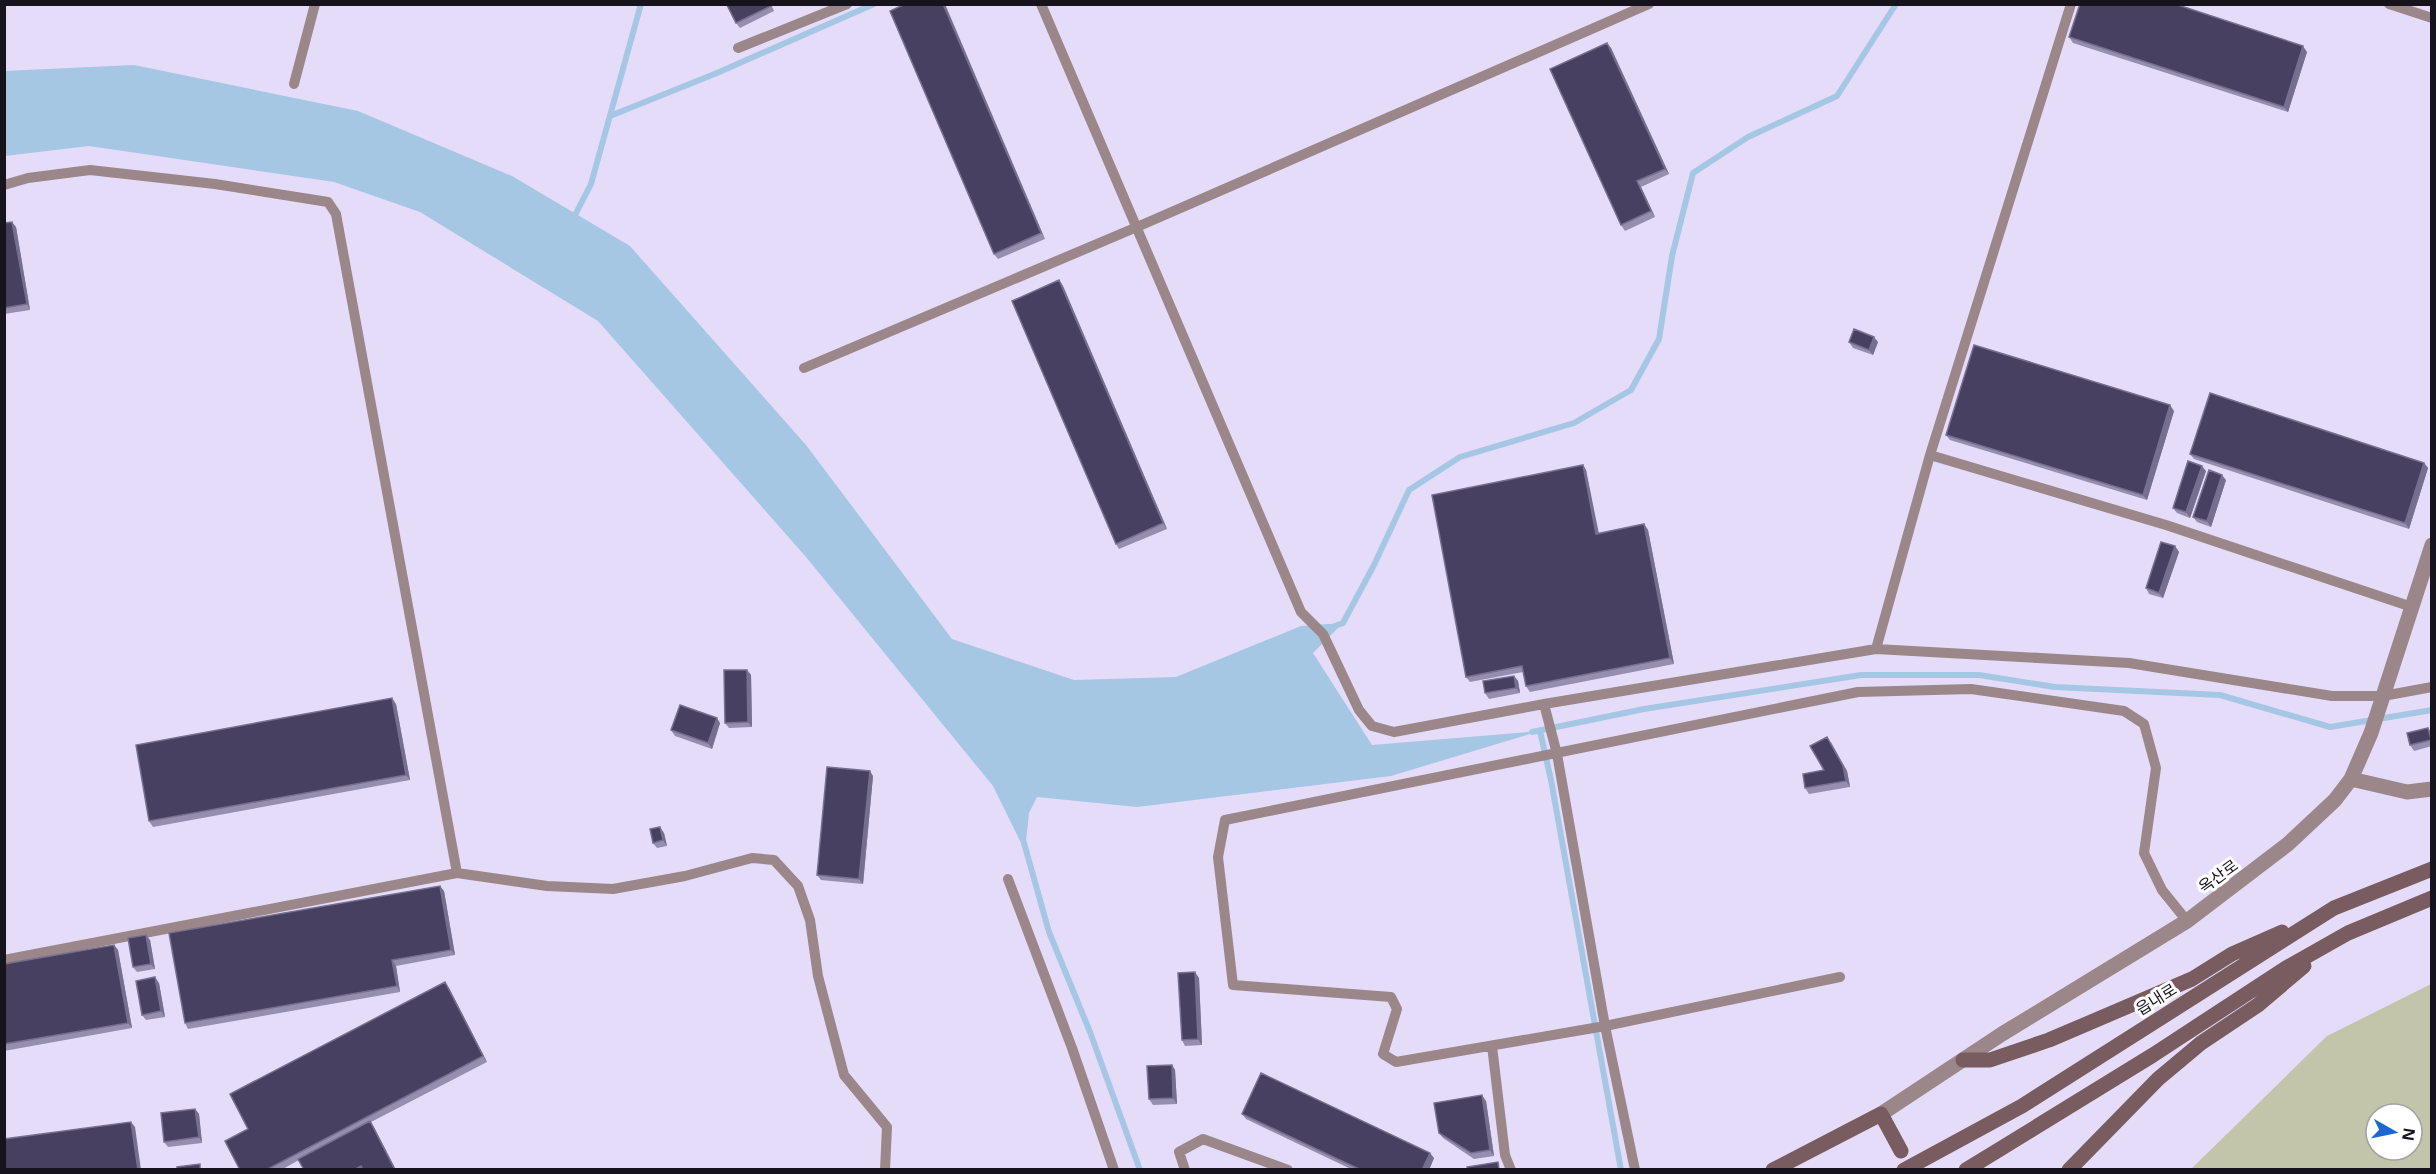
<svg xmlns="http://www.w3.org/2000/svg" width="2436" height="1174" viewBox="0 0 2436 1174" font-family="'Noto Sans','Noto Sans KR',sans-serif">
  <style>
    .green { fill: #c2c5aa; fill-rule: evenodd }
    .water { fill: #a5c7e4 }
    .lines { fill: none; stroke-linecap: round; stroke-linejoin: round }
    .stream { stroke: #a5c7e4; stroke-width: 6 }
    .lane { stroke: #9b8789; stroke-width: 10 }
    .street { stroke: #9b8789; stroke-width: 15 }
    .secondary { stroke: #785c5f; stroke-width: 15 }
    .wall { fill: #968eae }
    .shaded-wall { fill: #766f8f }
    .building { fill: #474061; stroke: #766f8f; stroke-width: 1.5 }
    .labels { text-anchor: middle; stroke-width: 6; stroke-linejoin: round; paint-order: stroke }
    .street-label { font-size: 16px; fill: #16131d; stroke: #fff }
  </style>
  <rect width="100%" height="100%" fill="#e5dcfa"/>
  <!-- green -->
  <path class="green" d="M2431,984v185h-240l136,-133zM2376,1114h36v36h-36z"/>
  <!-- water -->
  <path class="water" d="M134,65l224,46 154,65 118,70 176,199 146,194 122,41 102,-3 125,-51 42,-3 -30,30 59,92 168,-14 -149,45 -254,31 -100,-10 -8,16 -4,38 -32,-65 -187,-229 -208,-236 -178,-109 -86,-30 -245,-36 -84,10 -1,-85z"/>
  <g class="lines">
    <!-- stream -->
    <path class="stream" d="M610,116l107,-43 157,-69
      M572,221l19,-37 50,-180
      M1335,626l8,-3 31,-58 35,-75 51,-33 114,-34 57,-33 28,-51 13,-83 21,-83 55,-36 89,-41 59,-92
      M1540,731l11,49 70,390
      M1532,732l112,-23 217,-34h118l76,12 165,8 110,32 102,-17
      M1024,843l25,89 41,100 50,138"/>
    <!-- lane -->
    <path class="lane" d="M1041,4l260,608 22,22 36,76 13,16 22,6 150,-28 332,-55 253,14 203,33h51l49,-9
      M2389,4l43,14
      M738,48l109,-44
      M294,84l21,-80
      M4,185l24,-7 62,-8 125,14 113,18 8,12 121,659
      M804,368l333,-141 512,-223
      M1930,455l236,70 246,82
      M1876,649l54,-194 141,-451
      M1544,704l13,50 48,272 30,144
      M1008,879l64,169 42,122
      M4,960l453,-87 90,13 66,3 72,-13 67,-18 22,2 24,26 12,34 8,56 26,99 43,52 -2,43
      M1840,977l-235,49 -209,36 -13,-8 14,-45 -6,-12 -158,-12 -15,-128 7,-37 633,-128 113,-3 153,22 20,13 12,44 -12,85 18,37 25,31
      M1492,1046l13,109 6,15
      M1185,1170l-6,-18 24,-13 85,31"/>
    <!-- street -->
    <path class="street" d="M2351,779l56,13 25,-3
      M1881,1114l121,-80 185,-113 101,-77 47,-44 16,-21 20,-46 61,-188"/>
    <!-- secondary -->
    <path class="secondary" d="M1963,1060h27l59,-20 143,-61 40,-25 50,-22
      M1773,1170l108,-56 20,37
      M1904,1170l118,-64 312,-198 98,-39
      M1966,1170l187,-115 133,-87 62,-35 84,-35
      M2069,1170l89,-91 43,-36 57,-38 46,-39"/>
  </g>
  <!-- wall -->
  <path class="wall" d="M771,4l3,7 -34,17 -4,-5z
    M890,11l155,228 -47,20 -4,-5z
    M2069,37l238,15 -19,60 -215,-69z
    M1607,43l4,5 58,126 -28,13 14,30 -30,14 -4,-6z
    M4,223l12,4 14,83 -26,4z
    M1059,280l4,6 104,243 -48,20 -3,-5z
    M1849,342h29l-5,13 -20,-7z
    M2174,411l-27,89 -197,-60 -4,-5z
    M2190,454l234,9 4,5 -19,61 -215,-70z
    M1583,465l3,5 12,63 46,-9 4,6 26,134 -144,28 -4,-6 -3,-14 -53,10 -4,-5z
    M2206,471l-16,47 -13,-5 -4,-5z
    M2226,480l-15,47 -14,-5 -4,-5z
    M2175,546l4,6 -16,46 -14,-4 -3,-6z
    M747,670l4,5 1,52 -23,1 -4,-5z
    M1514,676l4,5 2,12 -31,6 -4,-6z
    M396,704l14,76 -257,47 -4,-6z
    M720,723l-8,26 -37,-13 -4,-6z
    M2428,728l4,5v13l-18,5 -4,-6z
    M1831,742l16,29 3,16 -41,7 -4,-6 19,-18z
    M873,776l-10,108 -42,-4 -4,-5z
    M664,833l3,13 -10,2 -4,-5z
    M444,891l11,64 -59,11 4,26 -212,37 -3,-6z
    M150,940l5,29 -18,3 -4,-5z
    M114,945l4,5 14,78 -128,23v-87z
    M1199,978l3,67 -17,1 -3,-6z
    M159,983l6,34 -19,3 -4,-5z
    M449,988l38,74 -116,60 25,48h-92l-5,-10 -18,10h-41l8,-41z
    M1172,1065l3,5 2,34 -24,1 -4,-6z
    M1486,1101l8,55 -20,3 -31,-21 -4,-5z
    M195,1109l4,5 3,29 -34,4 -4,-5z
    M1242,1114l192,44 -5,12h-76l-107,-51z"/>
  <!-- shaded-wall -->
  <path class="shaded-wall" d="M943,4h2l100,235 -4,-6z
    M1607,43l4,5 58,126 -4,-5z
    M2303,46l4,6 -19,60 -4,-5z
    M1637,181l4,6 14,30 -4,-6z
    M12,222l4,5 14,83 -3,-6z
    M1059,280l4,6 104,243 -4,-6z
    M1874,337l4,5 -5,13 -4,-5z
    M2170,405l4,6 -27,89 -4,-5z
    M2424,463l4,5 -19,61 -4,-6z
    M1583,465l3,5 14,69 -4,-5z
    M2202,466l4,5 -16,47 -4,-6z
    M2222,475l4,5 -15,47 -4,-6z
    M1644,524l4,6 26,134 -4,-6z
    M2175,546l4,6 -16,46 -4,-5z
    M747,670l4,5 1,52 -4,-5z
    M1514,676l4,5 2,12 -4,-5z
    M392,698l4,6 14,76 -4,-5z
    M717,718l3,5 -8,26 -4,-6z
    M2428,728l3,5 1,8 -1,-1z
    M1827,737l20,34 3,16 -4,-6z
    M870,771l3,5 -10,108 -4,-5z
    M660,827l4,6 3,13 -4,-6z
    M440,886l4,5 11,64 -4,-5z
    M146,935l4,5 5,29 -4,-5z
    M114,945l4,5 14,78 -4,-5z
    M392,960l4,6 4,26 -3,-6z
    M1195,972l4,6 3,67 -4,-6z
    M155,977l4,6 6,34 -4,-6z
    M445,982l4,6 38,74 -4,-6z
    M1172,1065l3,5 2,34 -4,-6z
    M1482,1095l4,6 8,55 -4,-6z
    M195,1109l4,5 3,29 -3,-6z
    M370,1121l4,6 22,43h-1z
    M131,1122l4,5 6,43h-3z
    M1430,1153l4,5 -5,12h-7z"/>
  <!-- building -->
  <path class="building" d="M729,4h41l1,2 -35,17 -9,-18z
    M905,4h38l98,229 -47,21 -104,-243z
    M2080,4h95l128,42 -19,61 -215,-70z
    M1607,43l58,126 -28,12 14,30 -30,14 -71,-156z
    M12,222l15,82 -23,4v-85z
    M1059,280l104,243 -47,21 -104,-243z
    M1854,329l20,8 -5,13 -20,-8z
    M1974,345l196,60 -27,90 -197,-60z
    M2210,393l214,70 -19,60 -215,-69z
    M2188,461l14,5 -16,46 -13,-4z
    M1583,465l13,69 48,-10 26,134 -144,28 -4,-20 -56,11 -34,-182z
    M2209,470l13,5 -15,46 -14,-4z
    M2161,542l14,4 -16,47 -13,-5z
    M724,670h23l1,52 -23,1z
    M1514,676l2,12 -31,5 -2,-12z
    M392,698l14,77 -257,46 -13,-76z
    M680,705l37,13 -9,25 -37,-13z
    M2428,728l3,12 -21,5 -3,-12z
    M1827,737l16,29 3,15 -41,7 -2,-14 21,-4 -14,-24z
    M827,767l43,4 -11,108 -42,-4z
    M660,827l3,13 -10,3 -3,-14z
    M440,886l11,64 -59,10 5,26 -212,37 -16,-90z
    M146,935l5,29 -18,3 -5,-29z
    M114,945l14,78 -124,21v-80z
    M1195,972l3,67 -16,1 -4,-67z
    M155,977l6,34 -19,4 -6,-34z
    M445,982l38,74 -217,114h-26l-15,-29 23,-12 -18,-35z
    M1172,1065l1,33 -24,1 -2,-33z
    M1261,1073l169,80 -8,17h-61l-119,-56z
    M1482,1095l8,55 -19,3 -32,-20 -5,-30z
    M195,1109l4,28 -35,5 -3,-29z
    M370,1121l25,49h-32l-2,-4 -7,4h-50l-6,-11z
    M131,1122l7,48h-134v-31z
    M1498,1162l1,8h-31l-1,-3z
    M200,1164v6h-23v-3z"/>
  <g class="labels">
    <!-- street labels -->
    <g class="street-label">
      <text transform="translate(2218 876) rotate(-36)" y="6">옥산로</text>
      <text transform="translate(2156 999) rotate(-32)" y="6">읍내로</text>
    </g>
  </g>
  <!-- border -->
  <rect width="2436" height="1174" fill="none" stroke="#16131d" stroke-width="12"/>
  <!-- north arrow -->
  <g transform="translate(2394 1132) rotate(99)"><circle r="28" fill="#ffffff" stroke="#a2a1a5" stroke-width="1.5"/>
  <path d="M0-4.5L10 22L0 15L-10 22Z" fill="#1c67d2"/>
  <text y="-9" font-size="16" font-weight="bold" text-anchor="middle" fill="#16131d">N</text>
  </g>
</svg>
